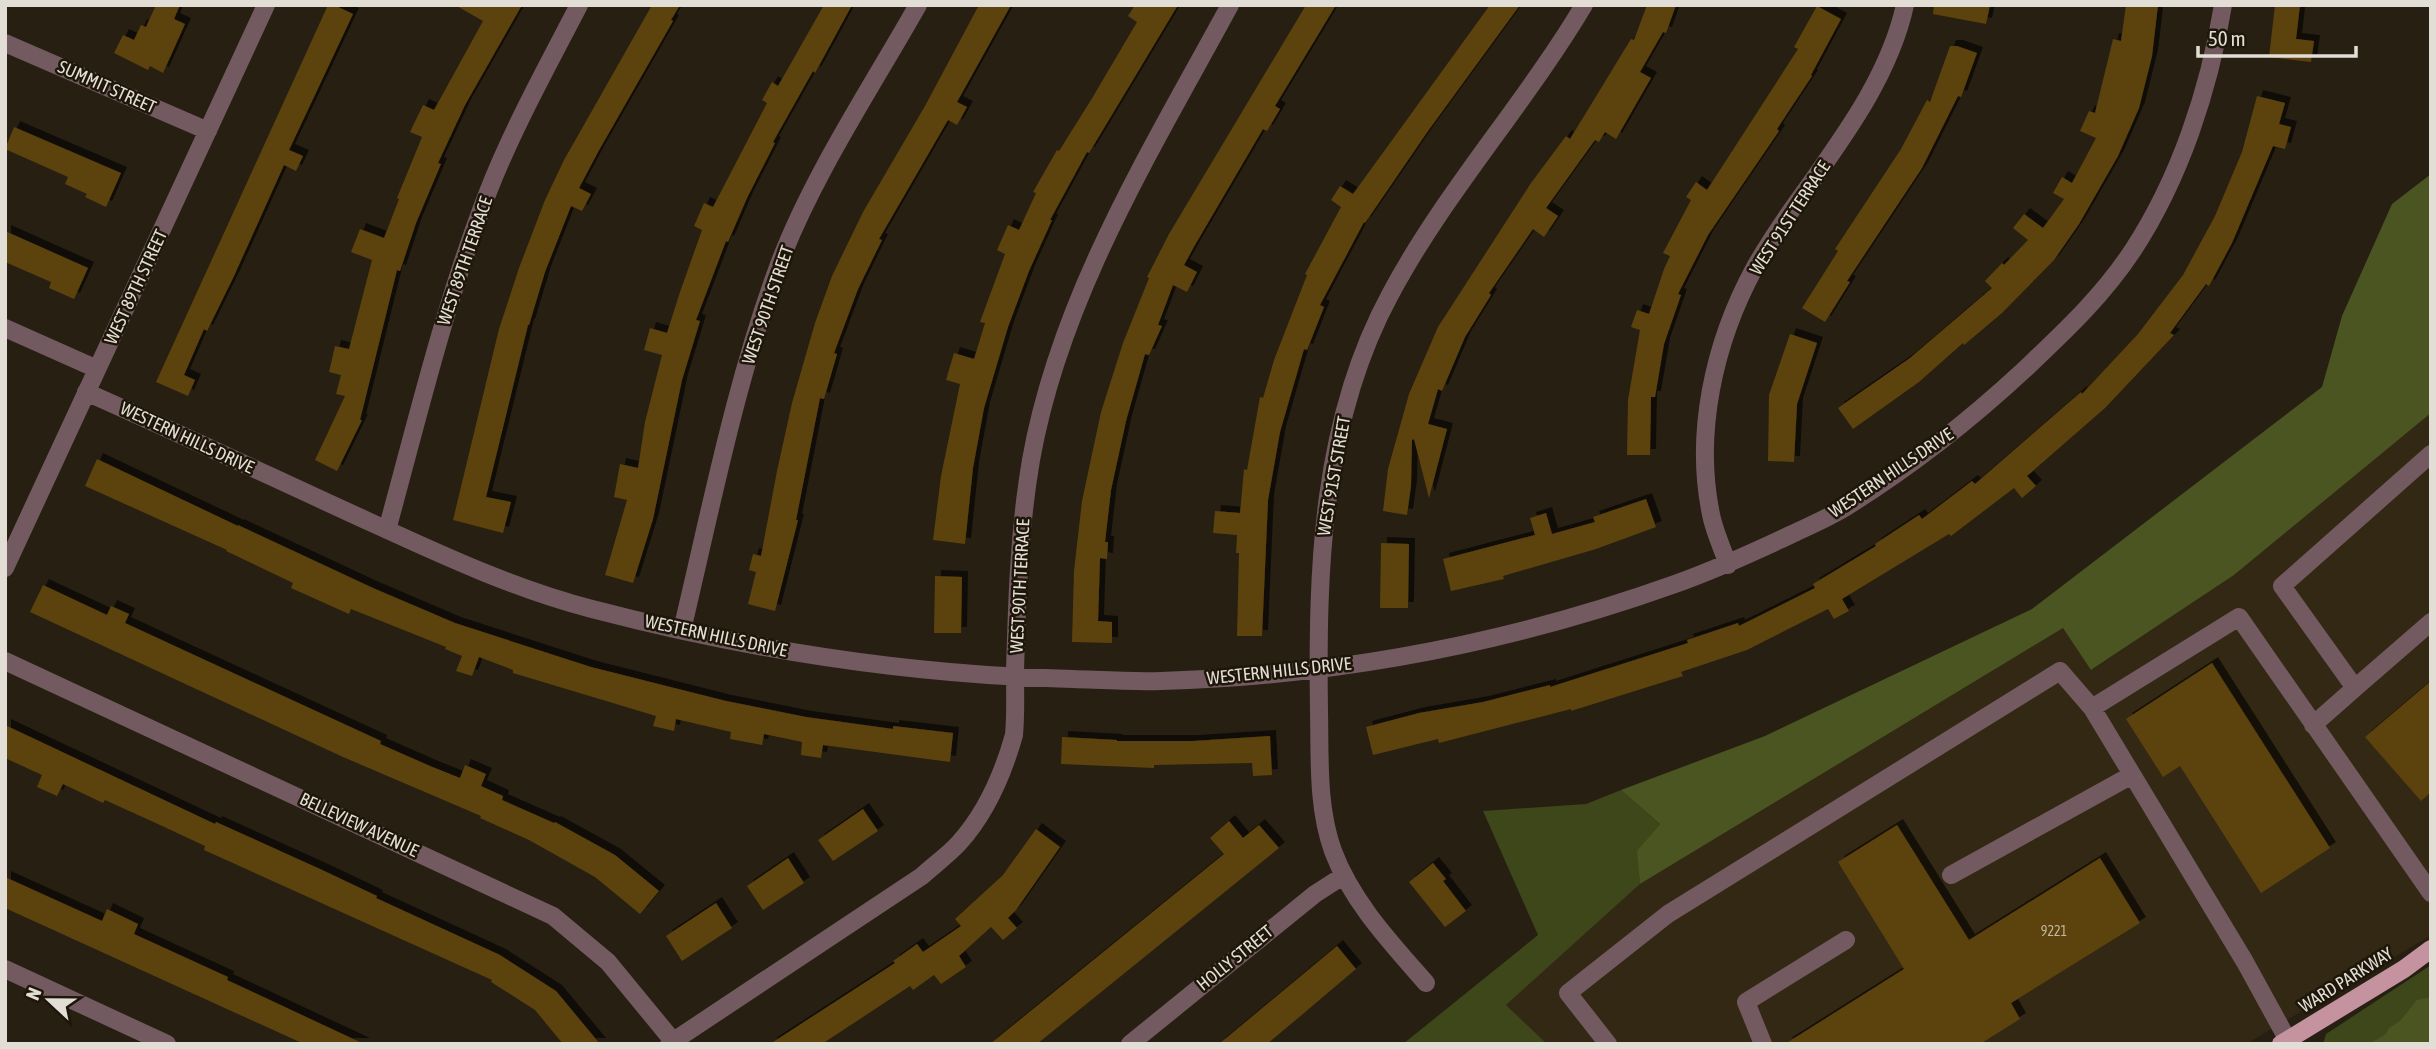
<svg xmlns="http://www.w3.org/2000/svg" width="2436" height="1049" viewBox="0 0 2436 1049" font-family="'Asap Condensed',sans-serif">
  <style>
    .built { fill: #332813 }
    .green { fill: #3d471a }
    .forest { fill: #4a5522 }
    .building { fill: #5b420d; filter: url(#shadow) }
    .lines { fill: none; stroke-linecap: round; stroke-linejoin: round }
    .minor { stroke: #725a60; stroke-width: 18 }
    .major { stroke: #c592a0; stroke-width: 18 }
    .labels { text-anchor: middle; stroke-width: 5; stroke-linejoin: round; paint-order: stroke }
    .number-label { font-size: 14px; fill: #c1b7a3 }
    .street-label { font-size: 18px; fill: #e3ded5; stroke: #1d1609 }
  </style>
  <defs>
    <filter id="shadow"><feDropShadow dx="6" dy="-6" stdDeviation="0" flood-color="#0009"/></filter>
  </defs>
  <rect width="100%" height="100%" fill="#271f12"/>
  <!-- built -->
  <path class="built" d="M2431,413v522l-6,4 -179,105h-699l-41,-39 134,-121 423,-256 29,42 142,-95z"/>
  <!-- green -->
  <path class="green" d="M1621,790l39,34 -22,27 2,33 -134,121 41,39h-144l135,-109 -55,-124 103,-7z
    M2431,965v79h-108l3,-10z"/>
  <!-- forest -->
  <path class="forest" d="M2431,174v239l-197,162 -143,95 -28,-42 -423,256 -3,-33 23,-27 -39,-34 144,-54 267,-127 290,-222 20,-71 50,-112z
    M2431,997v47h-62l17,-10 3,-6 11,-7 17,-21z"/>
  <!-- building -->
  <path class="building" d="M156,5h24l-6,14 11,5 -22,49 -13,-7 -2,4 -34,-17 9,-18 11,5 7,-15 5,2z
    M328,5h6l19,9 -64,136 14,6 -7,15 -12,-6 -50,111 -27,55 -3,-2 -20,46 11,5 -7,16 -32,-14z
    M455,5h67l-57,100 -27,58 3,1 -25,59 -16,48 -3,-1 -37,150h2l-25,51 -22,-11 30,-64 -9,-2 5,-19 -12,-3 6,-26 14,3 23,-89 -21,-8 9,-23 24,9 15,-39 -2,-1 25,-61 -12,-5 13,-27 11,5 49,-89z
    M652,5h28l-9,15 2,1 -75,131 -19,36 12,6 -9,17 -11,-5 -26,66 -16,53h-1l-42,172 25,5 -8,31 -50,-13 46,-191 20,-61 26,-68 19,-40z
    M824,5h28l-37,68 -2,-2 -40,71 2,1 -28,55 -19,44 -2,-1 -30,79 4,1 -18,59 -29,139 -20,64 -28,-8 22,-75 -13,-3 6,-33 18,4 7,-46 17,-67 -18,-5 6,-22 17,5 13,-41 22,-62 -8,-4 10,-23 9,4 54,-104 -5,-3 10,-18 6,4z
    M979,5h32l-54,97 10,5 -10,18 -9,-5 -69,119 3,1 -24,49 -24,64 3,1 -13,45 -4,-1 -24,122h2l-23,91 -27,-7 8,-32 -7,-2 4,-16 8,2 16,-85 15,-68 23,-80 17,-47 31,-64 62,-106z
    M1135,5h43l-89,148 -2,-1 -37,68h2l-23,51 -21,56 -24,81 -11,60 -8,76 -32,-4 8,-64 19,-92 -14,-4 8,-27 20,6 11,-36 -5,-1 25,-68 -8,-4 11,-25 11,5 17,-37 -3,-1 24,-42 2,1 32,-51 46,-78 -9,-6z
    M1306,5h30l-61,101 5,3 -13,22 -4,-2 -68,116 -11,20 13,7 -10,20 -14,-7 -15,40 4,1 -13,29 -4,-1 -19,67 -15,69 -6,52h3l-1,17 -7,-1 -2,63 14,1v21l-40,-1 2,-71 8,-70 19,-89 22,-69 26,-65 -2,-1 22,-43z
    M1490,5h30l-92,126 -63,92 -1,-1 -44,83 4,2 -17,43 -3,-1 -24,83 -12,68 -6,136h-25l2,-83h-3l1,-18 -24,-2 2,-22 25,2 4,-44 3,1 13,-73 3,1 11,-38 33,-85 -2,-1 36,-67 -10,-7 9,-14 13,8z
    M1647,5h29l-10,28 -3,-1 -23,40 11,6 -35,61 -11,-7 -6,10 -4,-2 -49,68 12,8 -14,21 -11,-8 -44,64 2,2 -26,42 -23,54 -4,-2 -10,35 19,5 -18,69 -15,-59 -2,1 -1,46 -4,29 -24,-4 5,-42 21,-75 29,-67 93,-144 35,-47 4,3 61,-100 3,1z
    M1934,5h56l-4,19 -53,-10z
    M2126,5h32l-6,51 -13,52 -21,48 -39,68 -25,36 -52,53 -38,32 -1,-2 -44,39 -66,47 -15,-21 72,-50 82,-70 -7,-7 17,-18 2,2 24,-25 -15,-12 11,-14 19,14 21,-29 -11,-6 9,-16 10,6 24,-45 -16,-7 9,-20 6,2 18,-74 8,2z
    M2275,5h25l-4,34 18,2 -3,21 -42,-5z
    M1817,6l24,13 -30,56 1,1 -35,53 2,2 -71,104 -30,59 3,1 -17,49 -9,53h-4l-1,58h-23l1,-55 12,-70 -9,-3 6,-17 12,4 15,-45 6,-13 -7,-3 28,-53 -5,-3 10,-15 11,8 91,-141 -4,-2z
    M1950,46h7l20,7 -16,44 -3,-1 -36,72 -75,113 3,1 -25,40 -23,-14 36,-57 -3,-2 66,-100 26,-49 3,2z
    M2257,96l28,7 -6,21 12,3 -6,22 -12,-3 -41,97 -23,43 -3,-2 -36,49 4,2 -69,73 -78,68 9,10 -14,12 -8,-10 -63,48 -2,-2 -107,65 7,12 -15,8 -6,-10 -81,41 -66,22 2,4 -112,35v-2l-132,34 -1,-4 -65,16 -7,-28 53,-14 64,-11 67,-17v2l138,-44 -1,-3 51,-17 1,3 76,-38 -2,-4 63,-38 -1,-2 44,-29 3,4 50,-38 3,3 106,-92 1,2 56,-60 45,-59 32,-59 27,-64z
    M14,127l107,46 -15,34 -21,-10 2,-3 -22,-10 3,-7 -63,-28z
    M5,231l83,37 -14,31 -25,-11 2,-6 -46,-20z
    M1790,334l27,9 -20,61 -3,58 -26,-1 1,-66z
    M97,459l141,67v-1l135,63 82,35 136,44 135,34 80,16 87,12v-3l60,7 -3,29 -127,-17 -2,13 -20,-3 1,-13 -38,-8 -2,11 -32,-6 1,-7 -55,-13 -2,12 -21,-5 3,-10 -143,-43v-3l-34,-13 -7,19 -16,-5 6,-15 -17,-7 1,-2 -95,-38 -2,5 -58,-26 2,-5 -67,-32 1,-1 -142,-64z
    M1646,499l10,28 -60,22 -93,27 1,3 -53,12 -8,-32 92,-24 -5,-17 16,-5 6,21 43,-12 -2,-5z
    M1381,543l28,1 -1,64h-28z
    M935,576l27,1 -1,56h-27z
    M43,585l64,30 4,-9 18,8 -4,9 256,118 -1,3 50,22 30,12 5,-13 21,9 -5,12 22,10 -1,4 52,23 1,-1 60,33 44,36 -19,23 -45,-37 -66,-37 -49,-22 1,-2 -138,-59 -313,-145z
    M2212,663l118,185 -69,45 -81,-127 -17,11 -37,-58z
    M2431,681v111l-10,9 -56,-64z
    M5,725l210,99 1,-2 104,47 57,27 -1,2 124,57 56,36 44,53h-37l-28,-34 -44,-28 1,-2 -288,-130 1,-4 -45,-21 -55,-25 -2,3 -40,-19 -6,12 -20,-9 5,-12 -37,-17z
    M1270,736l2,39 -19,1 -1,-13 -98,2v3l-93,-4 1,-27 55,3v1h76z
    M863,809l15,22 -45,30 -15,-21z
    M1229,821l14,17 16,-13 20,23 -242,196h-47l234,-190 -14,-16z
    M1897,825l72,115 131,-82 40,65 -129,80 9,16 -40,25h-195l119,-75 -66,-107z
    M1036,829l24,18 -44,63 -8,8 9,10 -14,12 -12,-13 -32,29 7,11 -25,17 -7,-9 -21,15 -3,-4 -88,58h-52l125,-81 -2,-2 24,-17 6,8 38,-26 -6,-7 48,-44z
    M788,858l16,25 -41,27 -16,-24z
    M1433,863l13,16 -3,2 23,30 -21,16 -36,-45z
    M5,877l97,44 5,-12 31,15 -4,10 94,43 -1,3 137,64h-60l-299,-136z
    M716,903l16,25 -50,33 -16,-25z
    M1337,946l19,23 -52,44 -37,31h-48z"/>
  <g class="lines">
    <!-- minor -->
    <path class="minor" d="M5,43l203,88
      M5,328l92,41
      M86,392c88,39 175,80 262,120 79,36 159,75 244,97 157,41 319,66 481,70 29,1 59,3 88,2 175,-5 349,-38 514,-97 39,-14 77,-31 115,-49 19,-9 38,-17 56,-28 63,-39 123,-86 178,-137 40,-38 78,-73 109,-120 47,-72 76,-160 90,-245
      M387,530c31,-113 58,-228 101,-338 25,-64 59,-125 91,-187
      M1728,565c-5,-15 -12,-30 -16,-46 -19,-84 2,-177 43,-252 16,-28 34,-54 53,-80 39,-55 82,-114 97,-182
      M5,568l261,-563
      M682,630c29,-122 53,-246 96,-363 33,-89 93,-179 140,-262
      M5,661l548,255 55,46 65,79
      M2355,688l76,-66
      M2313,725l42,-37 -73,-102 149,-132
      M1951,875l181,-100
      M5,969l162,75
      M1426,983c-35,-40 -74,-81 -93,-132 -16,-44 -13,-94 -14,-140 -2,-142 2,-290 72,-418 54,-101 134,-189 193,-288
      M669,1044l253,-168c12,-11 26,-21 37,-33 28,-31 44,-69 55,-108 2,-22 1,-42 1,-64 2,-71 4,-141 16,-211 29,-164 121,-311 199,-455
      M1130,1044l185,-150 28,-18
      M1608,1044l-40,-51 100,-79 392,-243 32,37
      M1763,1044l-17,-42 100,-62
      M2290,1044l-45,-82 -153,-254 147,-91 192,276"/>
    <!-- major -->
    <path class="major" d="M2281,1044l123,-75 27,-20"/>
  </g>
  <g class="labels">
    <!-- number labels -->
    <g class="number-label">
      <text x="2054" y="936">9221</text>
    </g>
    <!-- street labels -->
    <g class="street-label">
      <text transform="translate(107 87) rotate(24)" y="6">SUMMIT STREET</text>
      <text transform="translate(1790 218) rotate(-57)" y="6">WEST 91ST TERRACE</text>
      <text transform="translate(465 261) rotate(-71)" y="6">WEST 89TH TERRACE</text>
      <text transform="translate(136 287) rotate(-65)" y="6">WEST 89TH STREET</text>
      <text transform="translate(768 305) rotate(-71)" y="6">WEST 90TH STREET</text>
      <text transform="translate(187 438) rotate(25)" y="6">WESTERN HILLS DRIVE</text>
      <text transform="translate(1891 473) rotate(-34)" y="6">WESTERN HILLS DRIVE</text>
      <text transform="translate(1334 476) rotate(-80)" y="6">WEST 91ST STREET</text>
      <text transform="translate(1020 586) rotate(-87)" y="6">WEST 90TH TERRACE</text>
      <text transform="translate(716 636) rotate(12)" y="6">WESTERN HILLS DRIVE</text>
      <text transform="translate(1279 671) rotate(-6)" y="6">WESTERN HILLS DRIVE</text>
      <text transform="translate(359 825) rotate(25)" y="6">BELLEVIEW AVENUE</text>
      <text transform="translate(1235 958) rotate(-39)" y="6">HOLLY STREET</text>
      <text transform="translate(2346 980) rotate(-32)" y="6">WARD PARKWAY</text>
    </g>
  </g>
  <!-- border -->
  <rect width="2436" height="1049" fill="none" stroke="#e3ded5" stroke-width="14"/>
  <!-- north arrow -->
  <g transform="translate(49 1000) rotate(292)" stroke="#1d1609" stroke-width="5" paint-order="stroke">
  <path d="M0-5L12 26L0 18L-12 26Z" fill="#e3ded5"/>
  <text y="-10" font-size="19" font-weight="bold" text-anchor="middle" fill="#e3ded5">N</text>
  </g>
  <!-- scale -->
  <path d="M2198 46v10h158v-10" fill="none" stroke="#e3ded5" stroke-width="3.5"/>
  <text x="2208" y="46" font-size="21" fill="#e3ded5" stroke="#1d1609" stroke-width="5" paint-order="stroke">50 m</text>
</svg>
